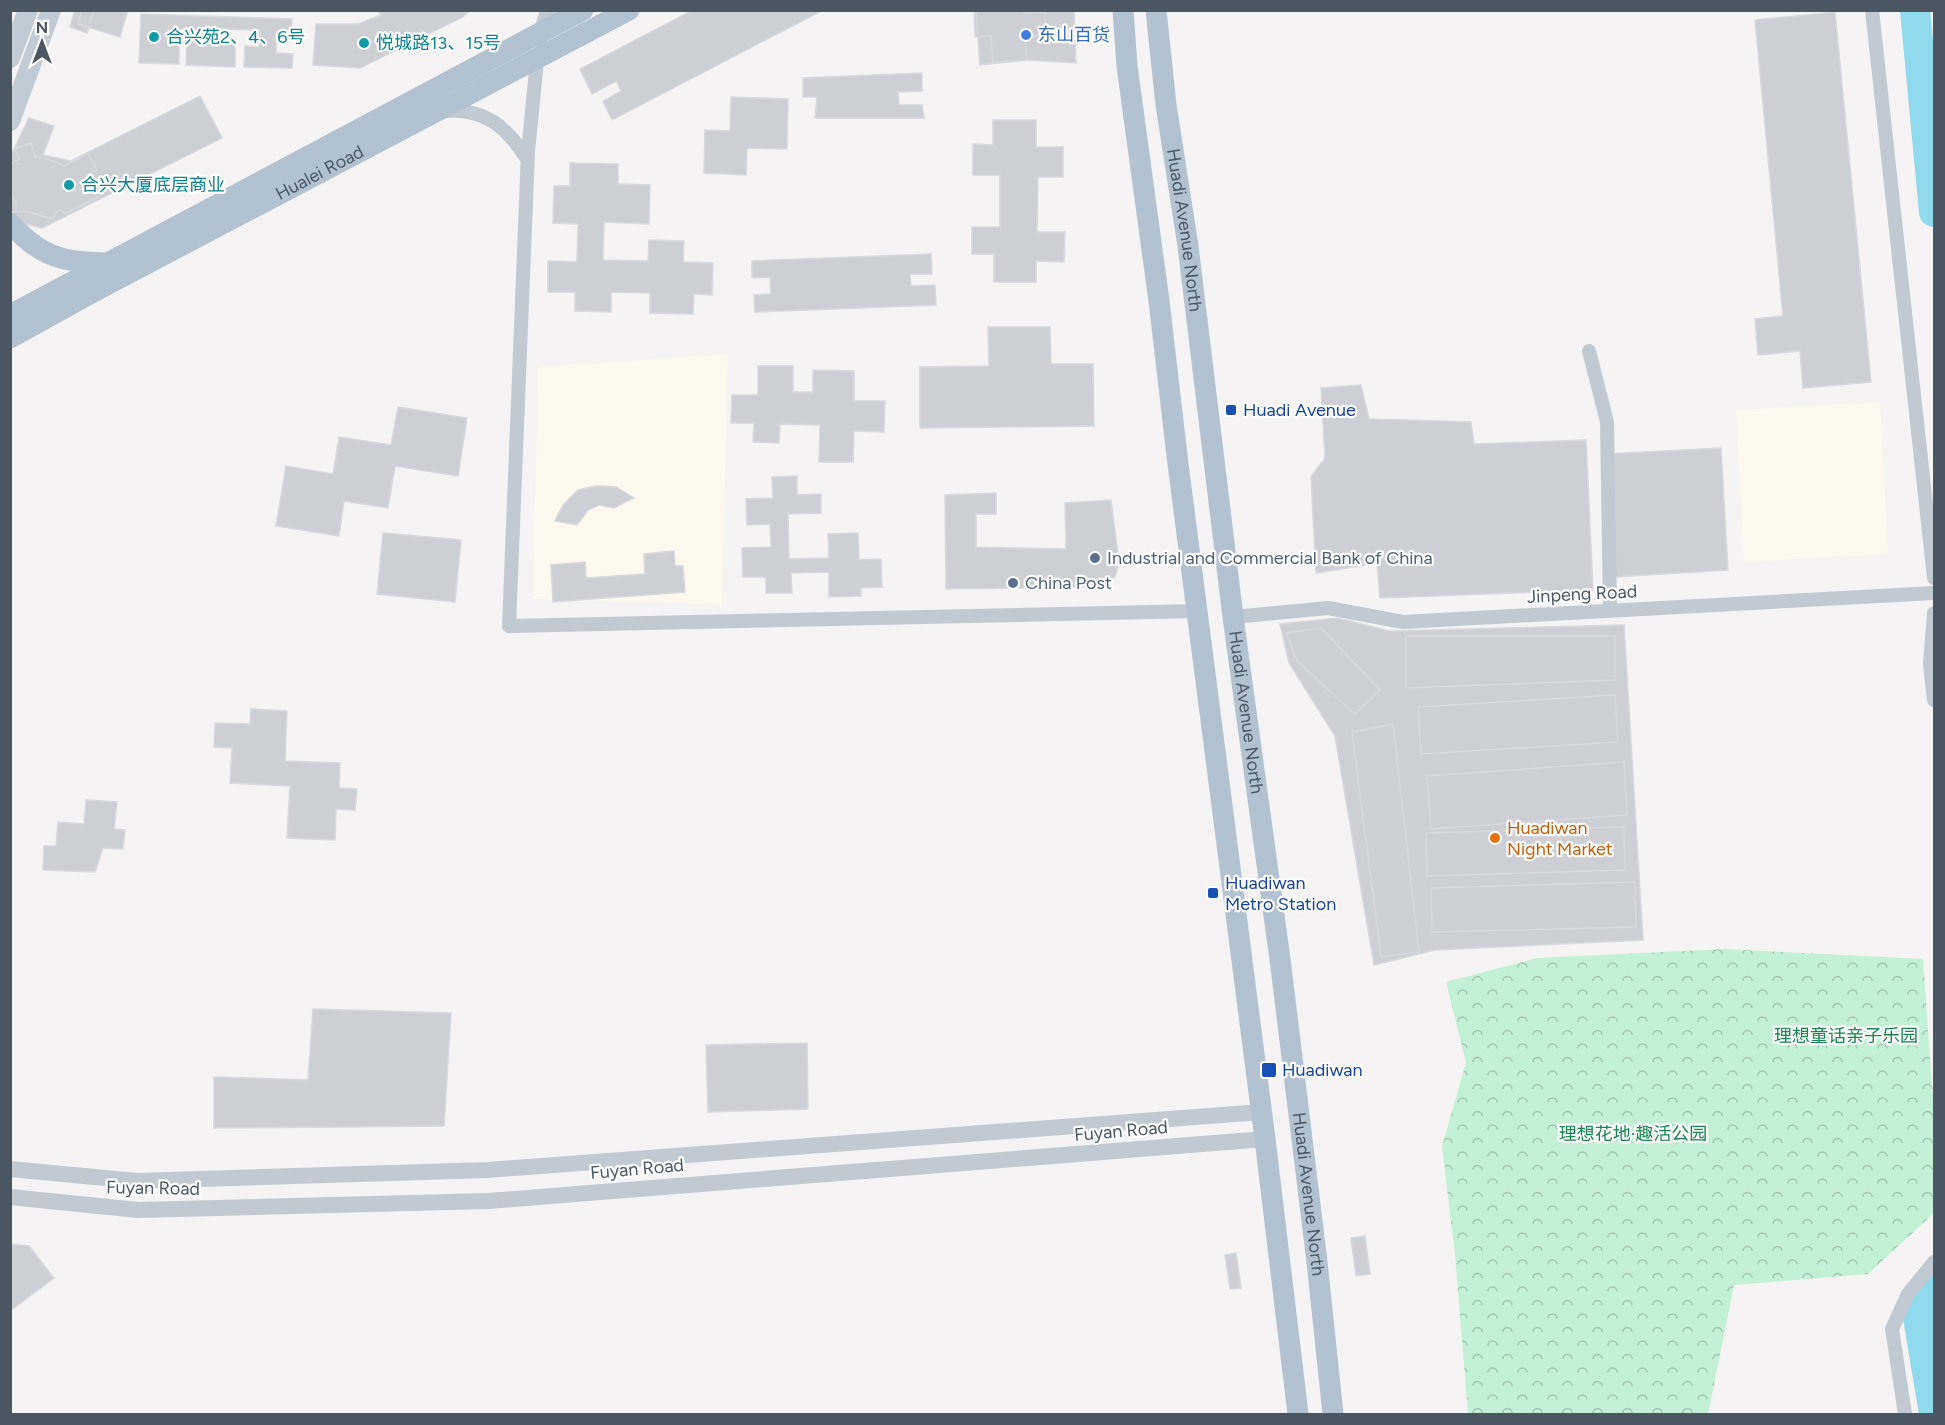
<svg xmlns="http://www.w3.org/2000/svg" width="1945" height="1425" viewBox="0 0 1945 1425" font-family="Figtree,'Noto Sans SC',sans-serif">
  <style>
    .commercial { fill: #fdf9ef }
    .park { fill: url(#park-crowns) }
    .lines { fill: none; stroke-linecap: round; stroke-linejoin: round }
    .river { stroke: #90daee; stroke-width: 30 }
    .building { fill: #cdcfd5; stroke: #d7d9de; stroke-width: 1.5 }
    .minor { stroke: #c1cad2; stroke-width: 14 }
    .tertiary { stroke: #c1cad2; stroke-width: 16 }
    .secondary { stroke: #c1cbd6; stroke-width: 20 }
    .primary { stroke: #b3c2d1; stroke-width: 21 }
    .shop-dot { fill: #3f7fe0; stroke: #fff; stroke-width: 2 }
    .culture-dot { fill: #0f9aa8; stroke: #fff; stroke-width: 2 }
    .transit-dot { fill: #1a4fb4; stroke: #fff; stroke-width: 2 }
    .service-dot { fill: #5c6f8a; stroke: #fff; stroke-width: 2 }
    .food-dot { fill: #e8710a; stroke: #fff; stroke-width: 2 }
    .labels { text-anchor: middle; stroke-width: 4.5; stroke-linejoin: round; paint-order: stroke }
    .shop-label { font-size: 18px; fill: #366cbe; stroke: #fff; text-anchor: start }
    .culture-label { font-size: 18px; fill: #0d838f; stroke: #fff; text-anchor: start }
    .street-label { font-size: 18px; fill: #4a5661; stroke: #fff }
    .transit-label { font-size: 18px; fill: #164399; stroke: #fff; text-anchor: start }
    .service-label { font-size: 18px; fill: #4e5e75; stroke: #fff; text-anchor: start }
    .food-label { font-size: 18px; fill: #c56008; stroke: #fff; text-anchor: start }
    .park-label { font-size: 18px; fill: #17864f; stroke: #fff }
  </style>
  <defs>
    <pattern id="park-crowns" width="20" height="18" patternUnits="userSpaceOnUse" patternTransform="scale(1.5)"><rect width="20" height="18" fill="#c3f1d5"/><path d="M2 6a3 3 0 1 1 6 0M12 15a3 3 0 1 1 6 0" fill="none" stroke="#a0c6b0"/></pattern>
  </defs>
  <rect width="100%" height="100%" fill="#f5f3f3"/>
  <!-- commercial -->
  <path class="commercial" d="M728,354l-6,250 -189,-5 5,-232z
    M1880,402l8,152 -144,8 -8,-152z"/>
  <!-- park -->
  <path class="park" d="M1726,949l197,10 11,155v99l-66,61 -134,11 -26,129h-240l-13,-159 -13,-109 24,-83 -20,-81 91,-24z"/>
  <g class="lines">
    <!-- river -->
    <path class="river" d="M1915,10l19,202
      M1934,1290l-17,22 17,101"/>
  </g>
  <!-- building -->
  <path class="building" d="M75,10h19l-7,23 -17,-6z
    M82,10h46l-8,27 -42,-13z
    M378,10h92l-7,7 -103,51 -47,-3 3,-41h42l23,-9z
    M693,10h130l-211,110 -9,-19 18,-10 -5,-10 -24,13 -12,-25z
    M974,10h50v3l21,-1 1,23 -21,1 2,24 -34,2 -2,-26 -16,1z
    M976,10h98l2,53 -49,-3 -47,5z
    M1835,12l36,370 -68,6 -3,-37 -42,4 -3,-36 28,-3 -28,-296z
    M141,14l151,5 -1,14 -15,-1v21l17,1 -1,14 -48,-1 1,-21 14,1 1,-17 -42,-1 -1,15h18v23l-49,-2 1,-23h18v-12l-37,-1v13h11v22l-40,-1z
    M922,73v18l-24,1 1,13h23l2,13h-109l2,-21h-14v-19z
    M200,96l22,42 -180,90 -19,-5 -13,-14v-52l19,-39 25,8 -11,29 28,6z
    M731,97l57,2 -1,50 -40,-1 -1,27 -42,-2 1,-43 25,1z
    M993,120h43v27h27v30h-25l-1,55h28l-1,30 -28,-1v21h-42v-28h-22v-27h28v-52h-27v-31l20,1z
    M31,143l4,14 13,2 16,7 24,-13 9,17 -11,5 11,23 -31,15 -8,-3 -5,9 -28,-8 -9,1v-9l-6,-11v-28l10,-5 -6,-10z
    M570,163l48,1v20l32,1 -1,39 -45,-2 -1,38 45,1 1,-21 35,1 -1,21 30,1 -1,32 -18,-1 -1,20 -43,-1v-20l-39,-1v20l-36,-1v-19h-27v-31l29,1 1,-38 -25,-1 1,-37h16z
    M931,254l1,20h-22l1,12 24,-1 1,20 -181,7 -1,-17 17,-1 -1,-17 -18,1v-17z
    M988,327h62l1,37h42l1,62 -174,2v-61l69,-1z
    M758,366h35v26h20v-22l41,1v30h31l-1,31 -30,-1 -1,31h-34l1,-37 -40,-1 -1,19 -26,-1 1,-19h-23l1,-28h26z
    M1361,385l8,34 102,3 3,22 112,-4 7,150 -213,8 -3,-35 -61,10 -5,-96 14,-19 -4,-70z
    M398,407l69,11 -9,58 -63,-10 -7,42 -44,-7 -5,35 -63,-10 10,-60 47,8 6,-37 52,8z
    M1721,448l7,122 -114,7 -7,-123z
    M797,476v19l24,-1v19l-33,1 1,45 40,-1 -1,-24 30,-1 1,27 22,-1 1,28 -21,1v8l-32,1v-25l-38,1 1,20h-26v-16h-23l-1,-29 29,-1 -1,-23 -23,1 -1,-26 27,-1 -1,-21z
    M596,486l20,1 18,11 -20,10 -15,-3 -11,5 -11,15 -22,-4 8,-16 15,-15z
    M996,493v21h-20v33l90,2 -1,-46 46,-3 8,62 -4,15 -18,10 -151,2 -1,-94z
    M383,533l78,7 -6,62 -78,-8z
    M674,551l1,15h8l2,26 -132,10 -2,-37 34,-3 1,16 59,-4 -1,-20z
    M1337,618l52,13 235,-6 19,315 -208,10 -61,15 -39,-229 -46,-73 -9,-39z
    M1321,628l59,62 -25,24 -58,-53 -11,-28z
    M1406,636h209v44l-209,8z
    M1615,695l3,47 -197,12 -3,-47z
    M251,709l36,2 -2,50 55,2 -1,25 18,1 -2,21 -19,-1 -1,31 -48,-2 3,-52 -60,-3 2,-35 -18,-1 1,-24 35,1z
    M1393,724l26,228 -38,5 -29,-225z
    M1624,762l3,53 -196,14 -4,-53z
    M86,800l31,2 -3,27 11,1 -2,19 -20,-1 -8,24 -52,-2 1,-24h12l2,-24 26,2z
    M1624,827l1,43 -198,6 -1,-43z
    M1635,882l1,45 -204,5 -1,-44z
    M313,1009l138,4 -7,113 -230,2v-51l94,3z
    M807,1043l1,66 -100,3 -2,-67z
    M1365,1236l5,38 -14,2 -5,-38z
    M10,1244l19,2 25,32 -44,33z
    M1236,1253l5,35 -11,1 -5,-34z"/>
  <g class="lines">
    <!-- minor -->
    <path class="minor" d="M1872,10l62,568
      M537,60l-9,92 -19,474 689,-15
      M444,111c41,-3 62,15 83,48
      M1589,351l18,71 3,189
      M1934,613l-4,51 4,36
      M1233,617l95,-9 75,14 531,-29
      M1905,1414l-13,-85 16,-35 26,-32"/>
    <!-- tertiary -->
    <path class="tertiary" d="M540,38l8,-28
      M10,1169l127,12 351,-11 774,-58
      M10,1197l128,13 350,-9 777,-62"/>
    <!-- secondary -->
    <path class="secondary" d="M10,58l18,-48
      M10,121l41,-111"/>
    <!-- primary -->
    <g class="primary">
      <path d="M1123,10l4,56 32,235 19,163 87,675 33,275"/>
      <path id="s1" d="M1156,10l10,95 22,141 45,371 47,342 37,303 16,152"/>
      <path d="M10,223c4,5 9,9 14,14 26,24 50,25 84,26"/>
      <path d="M10,315l573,-305"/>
      <path id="s2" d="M10,338l83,-46 536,-282"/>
    </g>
  </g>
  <!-- markers -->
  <circle class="shop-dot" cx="1026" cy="35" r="6"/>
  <g class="culture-dot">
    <circle cx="154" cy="37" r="6"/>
    <circle cx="364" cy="43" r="6"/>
    <circle cx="69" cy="185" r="6"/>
  </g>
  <g class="transit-dot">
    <rect x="1225" y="404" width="12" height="12" rx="3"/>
    <rect x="1207" y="887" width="12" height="12" rx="3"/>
    <rect x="1261" y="1062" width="16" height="16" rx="3"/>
  </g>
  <g class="service-dot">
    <circle cx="1095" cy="558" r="6"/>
    <circle cx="1013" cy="583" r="6"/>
  </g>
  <circle class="food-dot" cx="1495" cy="838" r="6"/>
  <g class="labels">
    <!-- shop labels -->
    <g class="shop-label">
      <text x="1038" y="41">东山百货</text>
    </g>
    <!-- culture labels -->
    <g class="culture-label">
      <text x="166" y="43">合兴苑2、4、6号</text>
      <text x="376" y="49">悦城路13、15号</text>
      <text x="81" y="191">合兴大厦底层商业</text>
    </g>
    <!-- street labels -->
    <g class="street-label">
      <text dy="6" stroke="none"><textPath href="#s2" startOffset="351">Hualei Road</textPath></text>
      <text dy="6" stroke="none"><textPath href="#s1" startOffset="222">Huadi Avenue North</textPath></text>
      <text transform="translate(1582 594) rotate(-3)" y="6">Jinpeng Road</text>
      <text dy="6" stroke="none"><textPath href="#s1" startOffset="708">Huadi Avenue North</textPath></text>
      <text transform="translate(1121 1131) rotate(-5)" y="6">Fuyan Road</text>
      <text transform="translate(637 1169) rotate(-5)" y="6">Fuyan Road</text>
      <text transform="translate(153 1188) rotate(1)" y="6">Fuyan Road</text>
      <text dy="6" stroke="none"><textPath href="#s1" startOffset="1194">Huadi Avenue North</textPath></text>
    </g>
    <!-- transit labels -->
    <g class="transit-label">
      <text x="1243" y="416">Huadi Avenue</text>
      <text x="1225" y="889">Huadiwan<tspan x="1225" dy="21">Metro Station</tspan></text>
      <text x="1282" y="1076">Huadiwan</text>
    </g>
    <!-- service labels -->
    <g class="service-label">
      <text x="1107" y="564">Industrial and Commercial Bank of China</text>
      <text x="1025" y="589">China Post</text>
    </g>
    <!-- food labels -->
    <g class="food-label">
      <text x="1507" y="834">Huadiwan<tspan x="1507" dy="21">Night Market</tspan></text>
    </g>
    <!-- park labels -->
    <g class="park-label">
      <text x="1846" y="1042">理想童话亲子乐园</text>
      <text x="1633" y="1140">理想花地·趣活公园</text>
    </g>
  </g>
  <!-- border -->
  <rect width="1945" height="1425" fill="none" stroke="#4a5661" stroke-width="24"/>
  <!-- north arrow -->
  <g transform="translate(42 42)" stroke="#ffffff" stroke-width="4.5" paint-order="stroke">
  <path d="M0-4.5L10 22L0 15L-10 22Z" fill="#4a5661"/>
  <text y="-9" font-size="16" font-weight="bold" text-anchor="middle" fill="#4a5661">N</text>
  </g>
</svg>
